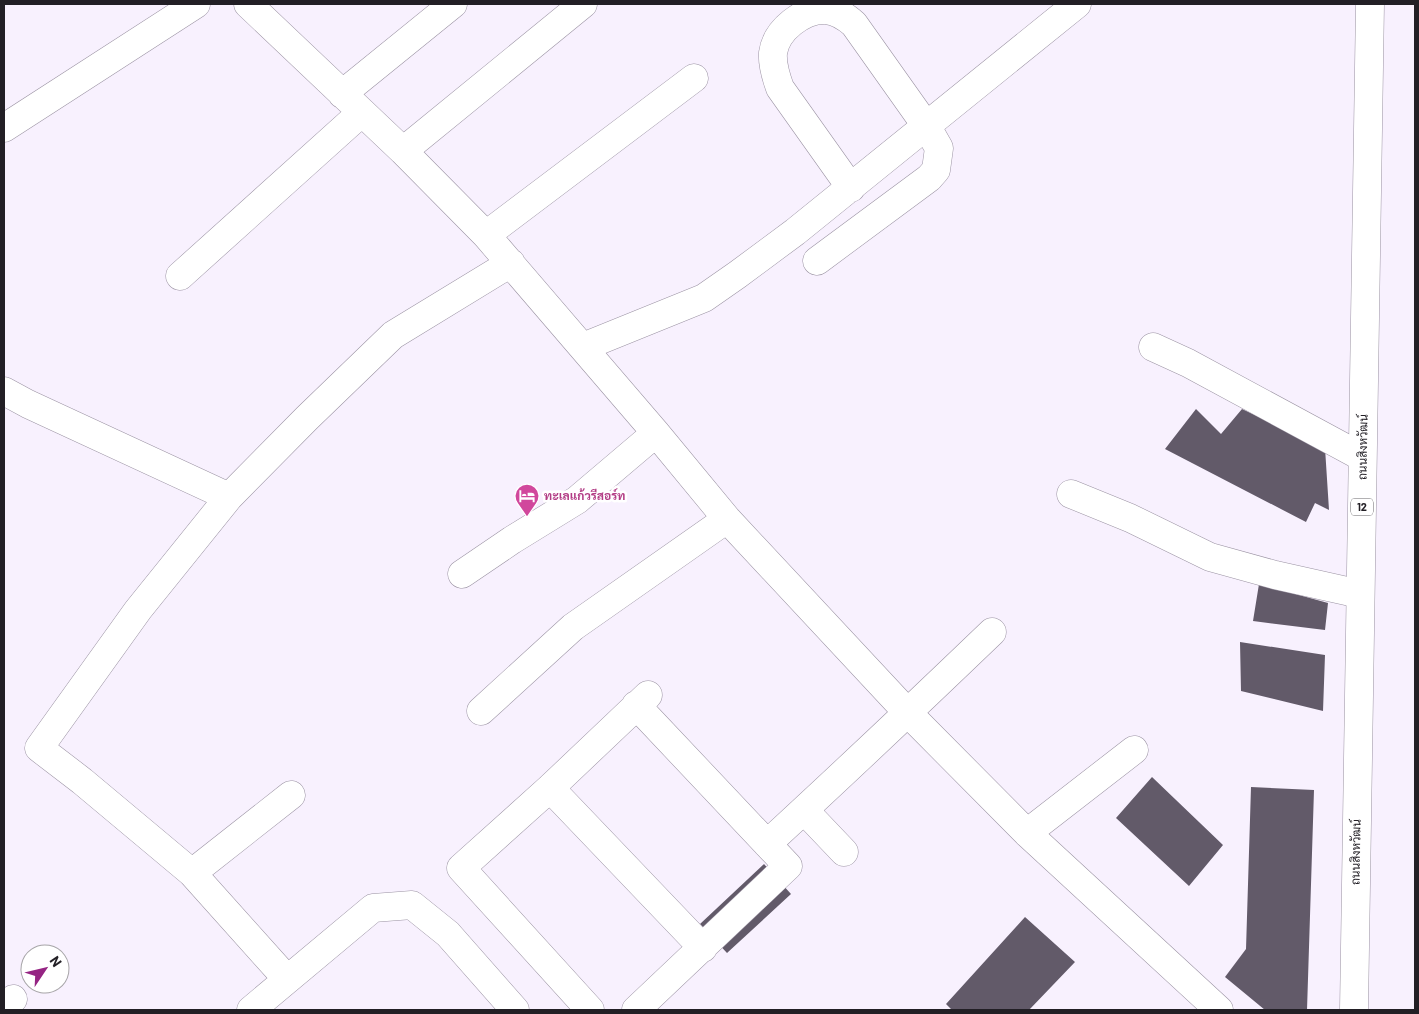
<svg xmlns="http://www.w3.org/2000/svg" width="1419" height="1014" viewBox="0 0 1419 1014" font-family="Barlow,Sarabun,sans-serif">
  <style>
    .building { fill: #625a69 }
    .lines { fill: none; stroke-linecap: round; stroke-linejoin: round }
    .minor-casing { stroke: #9b93a3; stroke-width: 29 }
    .major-casing { stroke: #9b93a3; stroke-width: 29 }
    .minor { stroke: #fff; stroke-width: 28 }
    .major { stroke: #fff; stroke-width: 28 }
    .labels { text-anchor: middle; stroke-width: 5; stroke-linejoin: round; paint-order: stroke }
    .shield { fill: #fff; stroke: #646266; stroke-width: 1 }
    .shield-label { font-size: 11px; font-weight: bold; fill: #221f25 }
    .street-label { font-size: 12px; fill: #221f25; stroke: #fff }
    .hotel-label { font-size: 12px; font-weight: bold; fill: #b23c85; stroke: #fff; text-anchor: start }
  </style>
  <rect width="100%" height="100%" fill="#f8f1fe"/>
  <!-- building -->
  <path class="building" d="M1196,409l25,25 21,-25 83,39 4,62 -14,-7 -9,19 -141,-73z
    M1259,584l69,19 -3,27 -72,-9z
    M1240,642l85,13 -2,56 -82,-20z
    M1152,777l71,68 -34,41 -73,-68z
    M1251,787l63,3 -7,220h-42l-40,-33 21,-28z
    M764,864l27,30 -64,59 -27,-29z
    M1025,917l50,45 -46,48h-77l-6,-6z"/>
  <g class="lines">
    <defs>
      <path id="minor" d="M248,4l155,147 83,84 170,198 71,86 181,194 119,120 192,177
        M342,94l111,-90
        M4,128l192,-124
        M403,151l180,-147
        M486,235l208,-157
        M817,261l112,-83 7,-8 3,-22 -12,-21 -73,-103c-8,-7 -16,-13 -28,-14 -23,-1 -50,20 -53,43 -1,12 3,24 7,35l71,100
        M180,276l181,-163
        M583,347l121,-49 33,-23 58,-43 282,-228
        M1153,347l35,16 174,94
        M4,391l24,13 201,93
        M1071,494l59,24 80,39 65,18 85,19
        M462,574l50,-34 65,-40 79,-67
        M636,705l152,161 -152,144
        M481,711l92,-84 154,-108
        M550,788l153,160
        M804,810l40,42
        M1027,833l107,-83
        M767,844c76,-70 151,-141 225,-212
        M192,873l99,-78
        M287,979l-95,-106 -110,-92 -43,-33 99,-138 91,-113 78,-79 86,-83 118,-72
        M4,1006l9,-7
        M251,1010l122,-102 39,-3 36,29 67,76
        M590,1010l-129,-142 89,-80 98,-93"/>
      <path id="major" d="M1354,1010l16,-1006"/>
    </defs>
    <!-- minor casing -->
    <use href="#minor" class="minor-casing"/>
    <!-- major casing -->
    <use href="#major" class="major-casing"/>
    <!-- minor -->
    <use href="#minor" class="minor"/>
    <!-- major -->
    <use href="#major" class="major"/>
  </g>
  <!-- icons -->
  <defs>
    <symbol id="hotel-pin" viewBox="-11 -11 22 30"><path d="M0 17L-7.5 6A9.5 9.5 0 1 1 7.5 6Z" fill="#d1479c" stroke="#fff"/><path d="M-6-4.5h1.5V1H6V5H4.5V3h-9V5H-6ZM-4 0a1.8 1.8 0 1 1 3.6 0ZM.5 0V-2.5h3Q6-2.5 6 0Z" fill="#fff"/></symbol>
  </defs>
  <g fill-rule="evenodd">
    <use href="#hotel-pin" x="513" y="482" width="28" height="38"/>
  </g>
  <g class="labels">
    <!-- shield labels -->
    <rect class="shield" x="1351" y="498.5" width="22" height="17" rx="4"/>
    <g class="shield-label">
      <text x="1362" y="511">12</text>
    </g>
    <!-- street labels -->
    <g class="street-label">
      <text transform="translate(1363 447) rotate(-89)" y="4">ถนนสิงหวัฒน์</text>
      <text transform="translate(1356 852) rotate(-89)" y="4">ถนนสิงหวัฒน์</text>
    </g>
    <!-- hotel labels -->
    <g class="hotel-label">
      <text x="544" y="500">ทะเลแก้วรีสอร์ท</text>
    </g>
  </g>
  <!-- border -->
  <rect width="1419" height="1014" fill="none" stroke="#221f25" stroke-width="10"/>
  <!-- north arrow -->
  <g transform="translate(45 969) rotate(55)"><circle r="24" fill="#ffffff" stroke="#a7a5a8"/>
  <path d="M0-4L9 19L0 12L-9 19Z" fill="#952483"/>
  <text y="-8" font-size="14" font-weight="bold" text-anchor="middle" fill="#221f25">N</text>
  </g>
</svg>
